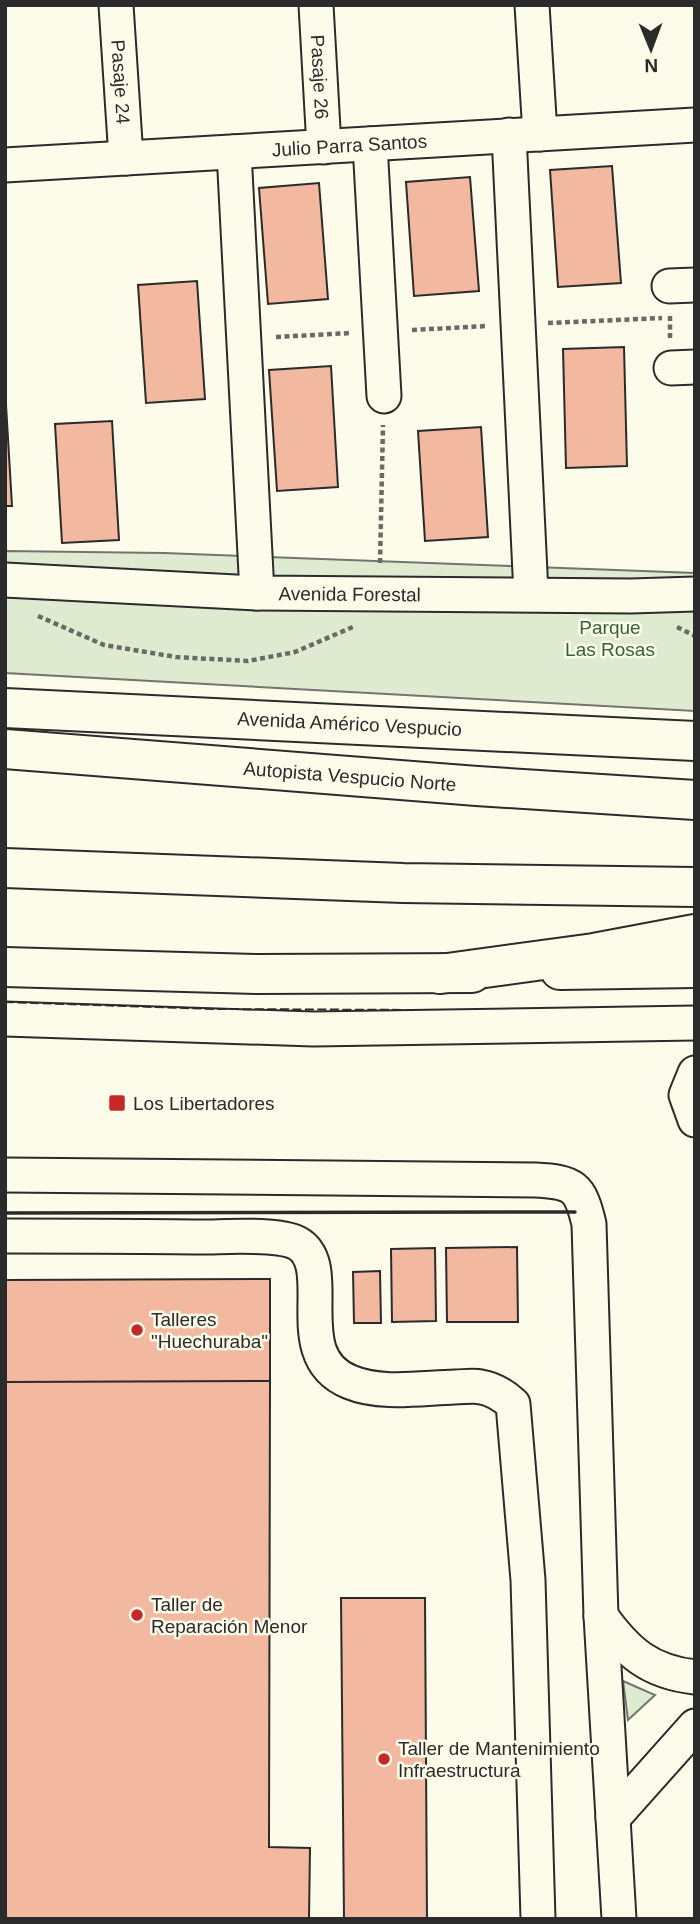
<svg xmlns="http://www.w3.org/2000/svg" width="700" height="1924" viewBox="0 0 700 1924" font-family="Helvetica,sans-serif">
  <style>
    .green { fill: #deebd1; stroke: #74746e; stroke-width: 2 }
    .building { fill: #f2b8a0; stroke: #2b2b2b; stroke-width: 2 }
    .lines { fill: none; stroke-linecap: round; stroke-linejoin: round }
    .minor-casing { stroke: #2b2b2b; stroke-width: 37 }
    .major-casing { stroke: #2b2b2b; stroke-width: 42 }
    .highway-casing { stroke: #2b2b2b; stroke-width: 42 }
    .path { stroke: #6a6964; stroke-width: 4.5; stroke-dasharray: 5 3.5; stroke-linecap: butt }
    .minor { stroke: #fdfbea; stroke-width: 33 }
    .major { stroke: #fdfbea; stroke-width: 38 }
    .highway { stroke: #fdfbea; stroke-width: 38 }
    .fence { stroke: #2b2b2b; stroke-width: 2; stroke-dasharray: 9 3.5; stroke-linecap: butt }
    .wall { stroke: #2b2b2b; stroke-width: 3.5 }
    .poi-dot { fill: #c62828; stroke: #fdfbea; stroke-width: 2.5 }
    .labels { text-anchor: middle; stroke-width: 5; stroke-linejoin: round; paint-order: stroke }
    .street-label { font-size: 19px; fill: #2b2b2b; stroke: #fdfbea }
    .park-label { font-size: 19px; fill: #34623c; stroke: #fdfbea }
    .poi-label { font-size: 19px; fill: #2b2b2b; stroke: #fdfbea; text-anchor: start }
  </style>
  <rect width="100%" height="100%" fill="#fdfbea"/>
  <!-- green -->
  <path class="green" d="M5,551l159,2 531,20v138l-690,-38z
    M623,1681l32,14 -27,25z"/>
  <!-- building -->
  <path class="building" d="M612,166l9,117 -63,4 -8,-117z
    M470,177l9,114 -65,5 -8,-114z
    M319,183l9,116 -60,5 -9,-116z
    M197,281l8,118 -59,4 -8,-118z
    M624,347l3,119 -61,2 -3,-119z
    M331,366l7,121 -61,4 -8,-121z
    M5,388l7,118h-7z
    M112,421l7,119 -57,3 -7,-119z
    M481,427l7,110 -63,4 -7,-110z
    M517,1247l1,75h-71l-1,-74z
    M435,1248l1,73 -44,1 -1,-73z
    M380,1271l1,52h-27l-1,-51z
    M270,1279v102l-265,1v-102z
    M270,1381l-1,466 41,1 -1,71h-304v-537z
    M341,1598h84l2,321h-83z"/>
  <g class="lines">
    <defs>
      <g id="minor">
        <path id="s1" d="M116,5l10,153"/>
        <path id="s2" d="M316,5l8,142"/>
        <path d="M532,5l8,129"/>
        <path d="M509,135l22,459"/>
        <path d="M370,144l14,252"/>
        <path d="M234,152l23,441"/>
        <path id="s3" d="M5,165l690,-40"/>
        <path d="M669,286l26,-1"/>
        <path d="M671,368l24,-1"/>
        <path id="s4" d="M5,580l252,13 374,3 64,-2"/>
        <path d="M5,1019l308,10 382,-6"/>
        <path d="M695,1073l-9,22 9,25"/>
        <path d="M5,1175l530,5c39,2 45,6 54,44l12,392 18,303"/>
        <path d="M5,1236c66,0 131,0 197,1 23,0 75,-4 95,6 42,23 -12,113 53,139 31,13 71,6 105,5 8,0 18,-2 26,0 13,2 23,9 32,17l15,176 10,339"/>
        <path d="M601,1616c26,36 48,56 94,61"/>
        <path d="M613,1818l82,-92"/>
      </g>
      <g id="major">
        <path id="s5" d="M5,708c230,9 460,21 690,33"/>
        <path d="M5,967l253,7 214,-1"/>
        <path d="M560,970l135,-2"/>
      </g>
      <g id="highway">
        <path id="s6" d="M5,749l472,37 218,14"/>
        <path d="M5,868l398,15 292,4"/>
        <path d="M440,974l154,-21 101,-19"/>
      </g>
    </defs>
    <!-- minor casing -->
    <use href="#minor" class="minor-casing"/>
    <!-- major casing -->
    <use href="#major" class="major-casing"/>
    <!-- highway casing -->
    <use href="#highway" class="highway-casing"/>
    <!-- path -->
    <path class="path" d="M670,316v23
      M548,323l114,-5
      M412,330l75,-4
      M276,337l75,-4
      M380,563l3,-138
      M38,616l66,29 72,12 72,4 47,-9 60,-26
      M677,627l18,9"/>
    <!-- minor -->
    <use href="#minor" class="minor"/>
    <!-- major -->
    <use href="#major" class="major"/>
    <!-- highway -->
    <use href="#highway" class="highway"/>
    <!-- fence -->
    <path class="fence" d="M5,1002l210,7 203,1"/>
    <!-- wall -->
    <path class="wall" d="M5,1213l570,-1"/>
  </g>
  <!-- markers -->
  <g class="poi-dot">
    <rect x="108" y="1094" width="18" height="18" rx="3.5"/>
    <circle cx="137" cy="1330" r="7"/>
    <circle cx="137" cy="1615" r="7"/>
    <circle cx="384" cy="1759" r="7"/>
  </g>
  <g class="labels">
    <!-- street labels -->
    <g class="street-label">
      <text dy="7" stroke="none"><textPath href="#s2" startOffset="72">Pasaje 26</textPath></text>
      <text dy="7" stroke="none"><textPath href="#s1" startOffset="77">Pasaje 24</textPath></text>
      <text dy="7" stroke="none"><textPath href="#s3" startOffset="345">Julio Parra Santos</textPath></text>
      <text dy="7" stroke="none"><textPath href="#s4" startOffset="345">Avenida Forestal</textPath></text>
      <text dy="7" stroke="none"><textPath href="#s5" startOffset="345">Avenida Américo Vespucio</textPath></text>
      <text dy="7" stroke="none"><textPath href="#s6" startOffset="346">Autopista Vespucio Norte</textPath></text>
    </g>
    <!-- park labels -->
    <g class="park-label">
      <text x="610" y="634">Parque<tspan x="610" dy="22">Las Rosas</tspan></text>
    </g>
    <!-- poi labels -->
    <g class="poi-label">
      <text x="133" y="1110">Los Libertadores</text>
      <text x="151" y="1326">Talleres<tspan x="151" dy="22">"Huechuraba"</tspan></text>
      <text x="151" y="1611">Taller de<tspan x="151" dy="22">Reparación Menor</tspan></text>
      <text x="398" y="1755">Taller de Mantenimiento<tspan x="398" dy="22">Infraestructura</tspan></text>
    </g>
  </g>
  <!-- border -->
  <rect width="700" height="1924" fill="none" stroke="#2b2b2b" stroke-width="14"/>
  <!-- north arrow -->
  <g transform="translate(651 49) rotate(179)" stroke="#fdfbea" stroke-width="5" paint-order="stroke">
  <path d="M0-5L12 26L0 18L-12 26Z" fill="#2b2b2b"/>
  <text y="-10" font-size="19" font-weight="bold" text-anchor="middle" fill="#2b2b2b">N</text>
  </g>
</svg>
